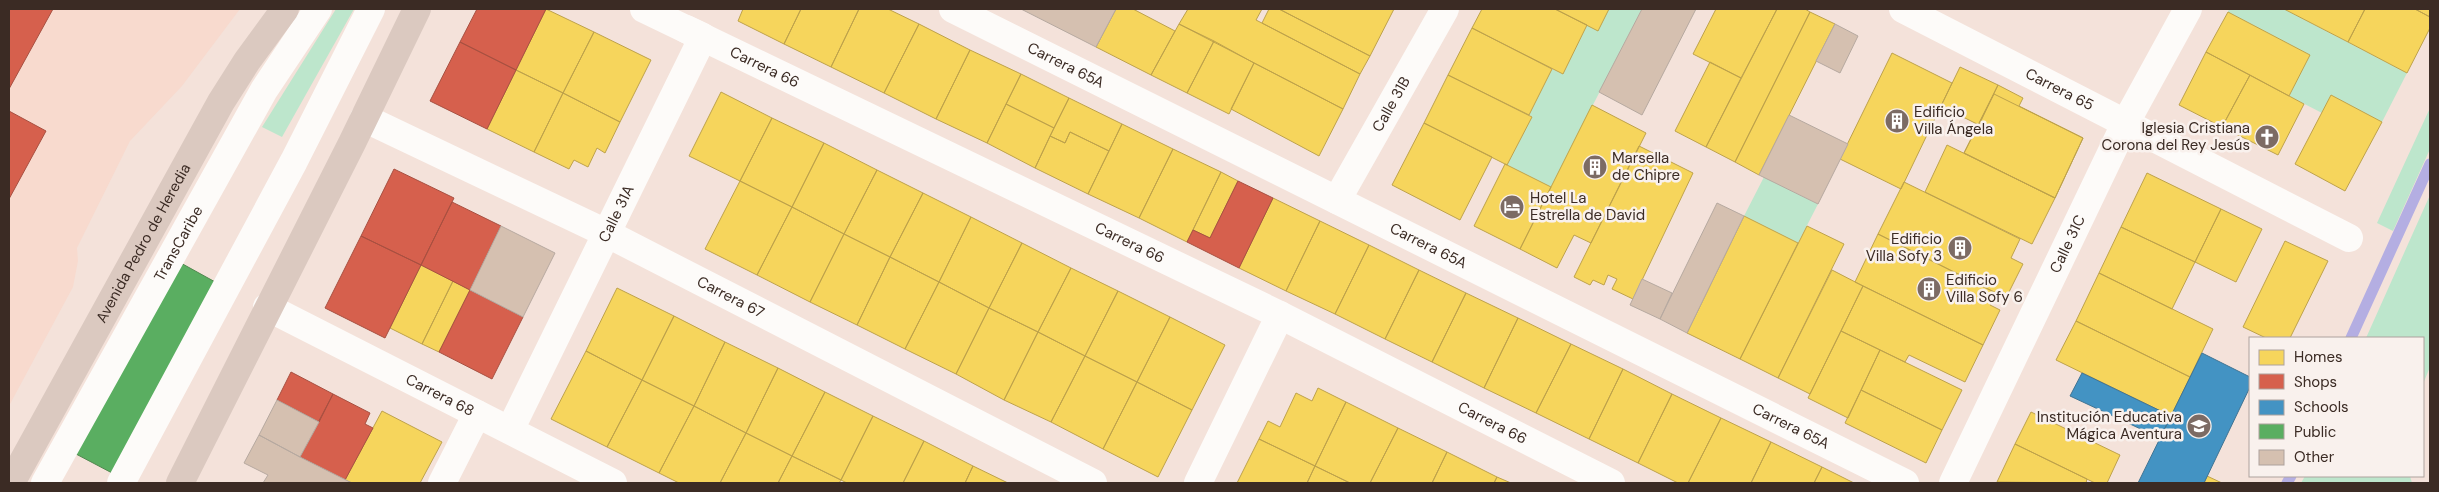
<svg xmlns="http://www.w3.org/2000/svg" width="2439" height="492" viewBox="0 0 2439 492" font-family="'DM Sans',sans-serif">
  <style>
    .built { fill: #f8dace }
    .green { fill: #bde6cc }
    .homes { fill: #f6d55c; stroke: #bea24b }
    .shops { fill: #d6604d; stroke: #a85041 }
    .schools { fill: #4393c3; stroke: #417493 }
    .public { fill: #5aae61; stroke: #51874f }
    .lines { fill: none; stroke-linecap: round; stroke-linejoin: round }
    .stream { stroke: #b4aee2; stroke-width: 11 }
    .building { fill: #d5c0b0; stroke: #b6a9a0 }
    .minor { stroke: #fdfbf9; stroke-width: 28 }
    .highway { stroke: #dbc9c0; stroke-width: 28 }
    .labels { text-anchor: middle; stroke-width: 5; stroke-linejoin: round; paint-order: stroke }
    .street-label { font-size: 15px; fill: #3b2b24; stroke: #f9f1ed }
    .poi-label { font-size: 15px; fill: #3b2b24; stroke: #f9f1ed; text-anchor: start }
  </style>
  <rect width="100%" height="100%" fill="#f4e2da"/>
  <!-- built -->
  <path class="built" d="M9,9h231l-58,77 -52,55 -53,107 1,13 -5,26 -64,119z"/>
  <!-- green -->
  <path class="green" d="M336,9h18l-72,128 -20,-10z
    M1609,9h33l-91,178 -44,-22 25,-48 -3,-2 23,-46 11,5 24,-49 11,5z
    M2229,9h55l123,64 -25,49 -51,-27 -9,18 -33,-17 21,-41 -82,-43z
    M2430,108v41l-37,82 -16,-8z
    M1764,177l54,27 -20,39 -54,-27z
    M2430,195v172l-7,17v-46h-57z
    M2305,476h105l2,7h-111z"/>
  <!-- homes -->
  <path class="homes" d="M546,9l48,23 -31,61 -47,-23z
    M743,9h58l-17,35 -46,-23z
    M801,9h58l-28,58 -47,-23z
    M859,9h29l31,15 -35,69 -53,-26z
    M1116,9h17l42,22 -24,44 -55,-28z
    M1188,9h74l-6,11 104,54 -17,35 -164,-85z
    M1269,9h10l91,47 -10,18 -98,-51z
    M1279,9h115l-24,47z
    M1482,9h73l32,16 -24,49 -91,-46z
    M1555,9h54l-11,22z
    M1716,9h61l-36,69 -48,-24z
    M1777,9h28l5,3 -75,150 -29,-15z
    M2284,9h81l-17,33z
    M2365,9h50l15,8v11l-23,45 -59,-31z
    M2415,9h15v8z
    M1810,12l25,12 -76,151 -24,-13z
    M2228,12l82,43 -21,41 -83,-44z
    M919,24l51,26 -34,69 -52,-26z
    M1179,24l35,17 -27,52 -36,-18z
    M1472,28l80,41 -23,46 -81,-40z
    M594,32l57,28 -31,62 -57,-29z
    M1214,41l40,22 -25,51 -42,-21z
    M970,50l51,24 -34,69 -51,-24z
    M2206,52l44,23 -28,52 -43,-22z
    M1892,53l60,30 -51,106 -61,-30z
    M1710,62l31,16 -35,69 -31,-16z
    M1254,63l89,46 -24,47 -88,-47z
    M1960,67l38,18 -19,40 -38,-19z
    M516,70l47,23 -29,59 -47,-23z
    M1021,74l48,24 -15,30 -48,-24z
    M1448,75l84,42 -25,48 -83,-42z
    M2250,75l54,29 -26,51 -56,-28z
    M1998,85l25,13 -4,8 64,32 -28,60 -91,-45z
    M721,92l51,26 -32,63 -51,-25z
    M563,93l57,29 -15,31 -8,-5 -9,19 -14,-7 -5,9 -35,-17z
    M1994,94l89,44 -28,60 -91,-45z
    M2331,95l51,27 -37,69 -50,-27z
    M1069,98l53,26 -13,27 -39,-19 -5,11 -15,-7z
    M1006,104l48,24 -19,40 -48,-25z
    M1592,105l54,28 -55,110 -17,-8 -17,33 -37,-19z
    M772,118l52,25 -32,64 -52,-26z
    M1424,123l68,34 -32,63 -68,-35z
    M1122,124l51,25 -34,69 -51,-24z
    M1070,132l39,19 -21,43 -53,-26 15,-32 15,7z
    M824,143l53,27 -33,64 -52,-27z
    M1947,145l108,53 -23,46 -107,-52z
    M1639,146l54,27 -60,126 -21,-10 5,-10 -9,-4 -4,10 -11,-5 -3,5 -16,-8z
    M1173,149l48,23 -34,70 -48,-24z
    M1505,164l46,23 -31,62 -46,-23z
    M877,170l46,23 -33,64 -46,-23z
    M1221,172l17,9 -28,57 -17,-8z
    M2147,173l74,36 -26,53 -74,-35z
    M740,181l52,26 -35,68 -52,-26z
    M1904,182l116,57 -9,19 12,6 -17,34 -128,-64z
    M923,193l48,24 -32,65 -49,-25z
    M1273,198l47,23 -34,70 -47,-23z
    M792,207l52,27 -34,68 -53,-27z
    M2221,209l41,20 -26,53 -41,-20z
    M1744,216l54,27 -58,116 -53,-26z
    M971,217l51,26 -33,65 -50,-26z
    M1320,221l49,24 -34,69 -49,-23z
    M1807,226l37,18 -66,134 -38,-19z
    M2121,227l74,35 -23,47 -73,-36z
    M844,234l46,23 -33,68 -47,-23z
    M1878,234l118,59 -6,12 10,5 -17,35 -128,-63z
    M2285,241l43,20 -38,77h-24l-23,-11z
    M1022,243l49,25 -33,64 -49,-24z
    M1369,245l50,25 -34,69 -50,-25z
    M890,257l49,25 -34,67 -48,-24z
    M421,265l32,16 -31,63 -32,-16z
    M1071,268l47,23 -33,65 -47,-24z
    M1419,270l47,23 -34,69 -47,-23z
    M1832,270l31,16 -53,108 -32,-16z
    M2099,273l114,56 -23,48 -114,-56z
    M453,281l17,9 -31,62 -17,-8z
    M939,282l50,26 -33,66 -51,-25z
    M1863,286l120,59 -18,37 -56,-27 -4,7 -64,-31z
    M617,288l57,28 -32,64 -56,-29z
    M1118,291l52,26 -33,65 -52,-26z
    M1466,293l52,25 -34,70 -52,-26z
    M989,308l49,24 -34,68 -48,-26z
    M674,316l51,26 -31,64 -52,-26z
    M1170,317l55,28 -33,65 -55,-28z
    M1518,318l53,26 -35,69 -52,-25z
    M2076,321l114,56 -19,39 -115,-56z
    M1841,331l39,19 -32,68 -40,-20z
    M1038,332l47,24 -34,66 -47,-22z
    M725,342l53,26 -32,65 -52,-27z
    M1571,344l52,25 -34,70 -53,-26z
    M1880,350l82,40 -20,40 -81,-40z
    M586,351l56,29 -35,67 -56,-28z
    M1085,356l52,26 -34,67 -52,-27z
    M778,368l47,24 -33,64 -46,-23z
    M1623,369l49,25 -34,69 -49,-24z
    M642,380l52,26 -35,67 -52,-26z
    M1137,382l55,28 -34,67 -55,-28z
    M1318,388l28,14 -31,64 -56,-27 9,-18 12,6 16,-34 16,8z
    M1861,390l81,40 -16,33 -81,-40z
    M825,392l48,24 -32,64 -49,-24z
    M1672,394l49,24 -33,65h-10l-40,-20z
    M1346,402l52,26 -28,55h-20l-35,-17z
    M694,406l52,27 -26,50h-41l-20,-10z
    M382,411l60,31 -22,41h-68l-7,-3z
    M2031,412l89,43 -13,28h-12l-80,-39z
    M873,416l51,25 -21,42h-56l-6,-3z
    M1721,418l50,24 -20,41h-63z
    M1398,428l49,24 -15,31h-62z
    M746,433l46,23 -14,27h-58z
    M1259,439l56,27 -8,17h-70z
    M924,441l49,25 -8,17h-62z
    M1771,442l51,25 -8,16h-63z
    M2015,444l72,35 -1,4 -89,-1z
    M1447,452l50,25 -3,6h-62z
    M792,456l49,24 -2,3h-61z
    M973,466l35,17h-43z
    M1315,466l35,17h-43z
    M1822,467l32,16h-40z
    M2207,476l15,7h-18z
    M1497,477l14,6h-17z"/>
  <!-- shops -->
  <path class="shops" d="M9,9h44l-44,80z
    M477,9h69l-30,61 -56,-28z
    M460,42l56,28 -29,59 -57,-28z
    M9,111l37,20 -37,68z
    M394,169l60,29 -33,67 -60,-29z
    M1238,181l35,17 -34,70 -52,-26 6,-12 17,8z
    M452,202l49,24 -31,64 -49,-25z
    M361,236l60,29 -36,73 -60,-30z
    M470,290l53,27 -31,62 -53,-27z
    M291,372l42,22 -14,28 -42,-22z
    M333,394l37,19 -5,11 8,4 -28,52 -45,-23z"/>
  <!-- schools -->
  <path class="schools" d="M2202,353l48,24v10l-46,96h-66z
    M2082,373l89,43 -11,22 -90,-42z"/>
  <!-- public -->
  <path class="public" d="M179,262l38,21 -103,191 -38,-20z"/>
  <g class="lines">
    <!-- stream -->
    <path class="stream" d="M2351,338l79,-174
      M2287,483l4,-7"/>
  </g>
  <!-- building -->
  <path class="building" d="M1021,9h95l-20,38z
    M1642,9h54l-54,106 -43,-23z
    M1835,24l23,12 -18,37 -24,-12z
    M1789,115l59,29 -30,60 -59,-29z
    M1717,203l27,13 -57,117 -27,-14z
    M501,226l54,27 -32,64 -53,-27z
    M1642,279l30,14 -12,26 -30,-14z
    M277,400l42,22 -19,35 -41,-22z
    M259,435l41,22 52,26h-89l5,-8 -24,-12z"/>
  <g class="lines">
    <!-- minor -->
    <g class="minor">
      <path id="s1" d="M644,9l636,306 331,168"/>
      <path id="s2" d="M953,9l952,474"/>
      <path id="s3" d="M1903,9l446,229"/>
      <path id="s4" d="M364,118l242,115 487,250"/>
      <path id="s5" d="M1337,200l108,-191"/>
      <path id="s6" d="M267,307l346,176"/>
      <path id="s7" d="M510,430l193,-393 -17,-8"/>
      <path id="s8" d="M45,483l219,-393 54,-81"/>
      <path d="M121,483l173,-322 77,-152"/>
      <path d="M442,483l35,-69"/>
      <path d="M1198,483l82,-168"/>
      <path id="s9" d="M1953,483l172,-359 63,-115"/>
    </g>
    <!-- highway -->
    <g class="highway">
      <path id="s10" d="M11,483l210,-381 26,-41 38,-52"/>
      <path d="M180,483l172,-340 65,-134"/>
    </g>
  </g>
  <!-- icons -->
  <defs>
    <symbol id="building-disc" viewBox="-11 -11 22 22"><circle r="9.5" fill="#7c6b64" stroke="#f9f1ed"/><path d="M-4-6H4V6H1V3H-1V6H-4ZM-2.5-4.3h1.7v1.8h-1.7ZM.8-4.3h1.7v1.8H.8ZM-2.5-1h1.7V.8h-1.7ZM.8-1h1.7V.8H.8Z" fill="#fff"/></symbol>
    <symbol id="church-disc" viewBox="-11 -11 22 22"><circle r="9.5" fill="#7c6b64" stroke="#f9f1ed"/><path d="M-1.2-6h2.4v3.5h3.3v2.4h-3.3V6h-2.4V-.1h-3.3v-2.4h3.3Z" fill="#fff"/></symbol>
    <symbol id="hotel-disc" viewBox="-11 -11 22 22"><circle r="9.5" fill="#7c6b64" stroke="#f9f1ed"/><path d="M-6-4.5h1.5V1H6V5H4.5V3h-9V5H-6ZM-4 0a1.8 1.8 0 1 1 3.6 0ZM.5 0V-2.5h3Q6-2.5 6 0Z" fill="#fff"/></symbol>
    <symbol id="school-disc" viewBox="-11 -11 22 22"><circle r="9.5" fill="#7c6b64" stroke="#f9f1ed"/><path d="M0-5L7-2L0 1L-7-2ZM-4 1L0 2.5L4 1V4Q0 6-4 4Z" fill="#fff"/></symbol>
  </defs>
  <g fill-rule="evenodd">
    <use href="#building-disc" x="1883" y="107" width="28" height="28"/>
    <use href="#church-disc" x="2253" y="123" width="28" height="28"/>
    <use href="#building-disc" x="1581" y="153" width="28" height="28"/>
    <use href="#hotel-disc" x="1498" y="193" width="28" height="28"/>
    <use href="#building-disc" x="1946" y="234" width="28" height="28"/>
    <use href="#building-disc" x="1915" y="275" width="28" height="28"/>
    <use href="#school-disc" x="2185" y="412" width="28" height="28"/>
  </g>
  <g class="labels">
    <!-- street labels -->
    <g class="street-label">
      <text dy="5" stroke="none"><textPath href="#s2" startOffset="126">Carrera 65A</textPath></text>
      <text dy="5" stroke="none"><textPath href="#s1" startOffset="134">Carrera 66</textPath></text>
      <text dy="5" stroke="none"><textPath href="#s3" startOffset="176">Carrera 65</textPath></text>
      <text dy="5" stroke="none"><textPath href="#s5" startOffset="110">Calle 31B</textPath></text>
      <text dy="5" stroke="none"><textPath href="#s7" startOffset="241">Calle 31A</textPath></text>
      <text dy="5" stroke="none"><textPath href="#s1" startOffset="539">Carrera 66</textPath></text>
      <text dy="5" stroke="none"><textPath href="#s10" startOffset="274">Avenida Pedro de Heredia</textPath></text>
      <text dy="5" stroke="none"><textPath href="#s8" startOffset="274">TransCaribe</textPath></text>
      <text dy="5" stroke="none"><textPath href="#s9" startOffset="265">Calle 31C</textPath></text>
      <text dy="5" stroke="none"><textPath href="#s2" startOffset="531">Carrera 65A</textPath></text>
      <text dy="5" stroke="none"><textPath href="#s4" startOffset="408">Carrera 67</textPath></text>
      <text dy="5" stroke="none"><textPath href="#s6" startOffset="194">Carrera 68</textPath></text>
      <text dy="5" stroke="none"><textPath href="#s1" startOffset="944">Carrera 66</textPath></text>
      <text dy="5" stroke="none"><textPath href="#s2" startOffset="936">Carrera 65A</textPath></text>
    </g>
    <!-- poi labels -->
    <g class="poi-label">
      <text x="1914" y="117">Edificio<tspan x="1914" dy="17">Villa Ángela</tspan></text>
      <text x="2250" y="133" text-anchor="end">Iglesia Cristiana<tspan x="2250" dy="17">Corona del Rey Jesús</tspan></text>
      <text x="1612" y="163">Marsella<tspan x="1612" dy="17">de Chipre</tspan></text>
      <text x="1530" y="203">Hotel La<tspan x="1530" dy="17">Estrella de David</tspan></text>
      <text x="1942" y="244" text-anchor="end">Edificio<tspan x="1942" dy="17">Villa Sofy 3</tspan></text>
      <text x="1946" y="285">Edificio<tspan x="1946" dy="17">Villa Sofy 6</tspan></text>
      <text x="2182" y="422" text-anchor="end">Institución Educativa<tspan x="2182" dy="17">Mágica Aventura</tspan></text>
    </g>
  </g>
  <!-- border -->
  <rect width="2439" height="492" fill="none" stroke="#3b2b24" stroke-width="20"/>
  <!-- legend -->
  <rect x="2249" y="337" width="175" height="140" fill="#f9f1ed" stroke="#ada29d"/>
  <rect x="2259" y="350" width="25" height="15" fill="#f6d55c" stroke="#ada29d"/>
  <text x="2294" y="362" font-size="15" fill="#3b2b24">Homes</text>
  <rect x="2259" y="374" width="25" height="15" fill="#d6604d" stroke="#ada29d"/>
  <text x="2294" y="387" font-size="15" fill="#3b2b24">Shops</text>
  <rect x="2259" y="400" width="25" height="15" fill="#4393c3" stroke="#ada29d"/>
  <text x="2294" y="412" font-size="15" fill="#3b2b24">Schools</text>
  <rect x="2259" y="424" width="25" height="15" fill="#5aae61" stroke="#ada29d"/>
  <text x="2294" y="437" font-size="15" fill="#3b2b24">Public</text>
  <rect x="2259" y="450" width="25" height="15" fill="#d5c0b0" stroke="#ada29d"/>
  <text x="2294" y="462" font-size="15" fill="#3b2b24">Other</text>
</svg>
